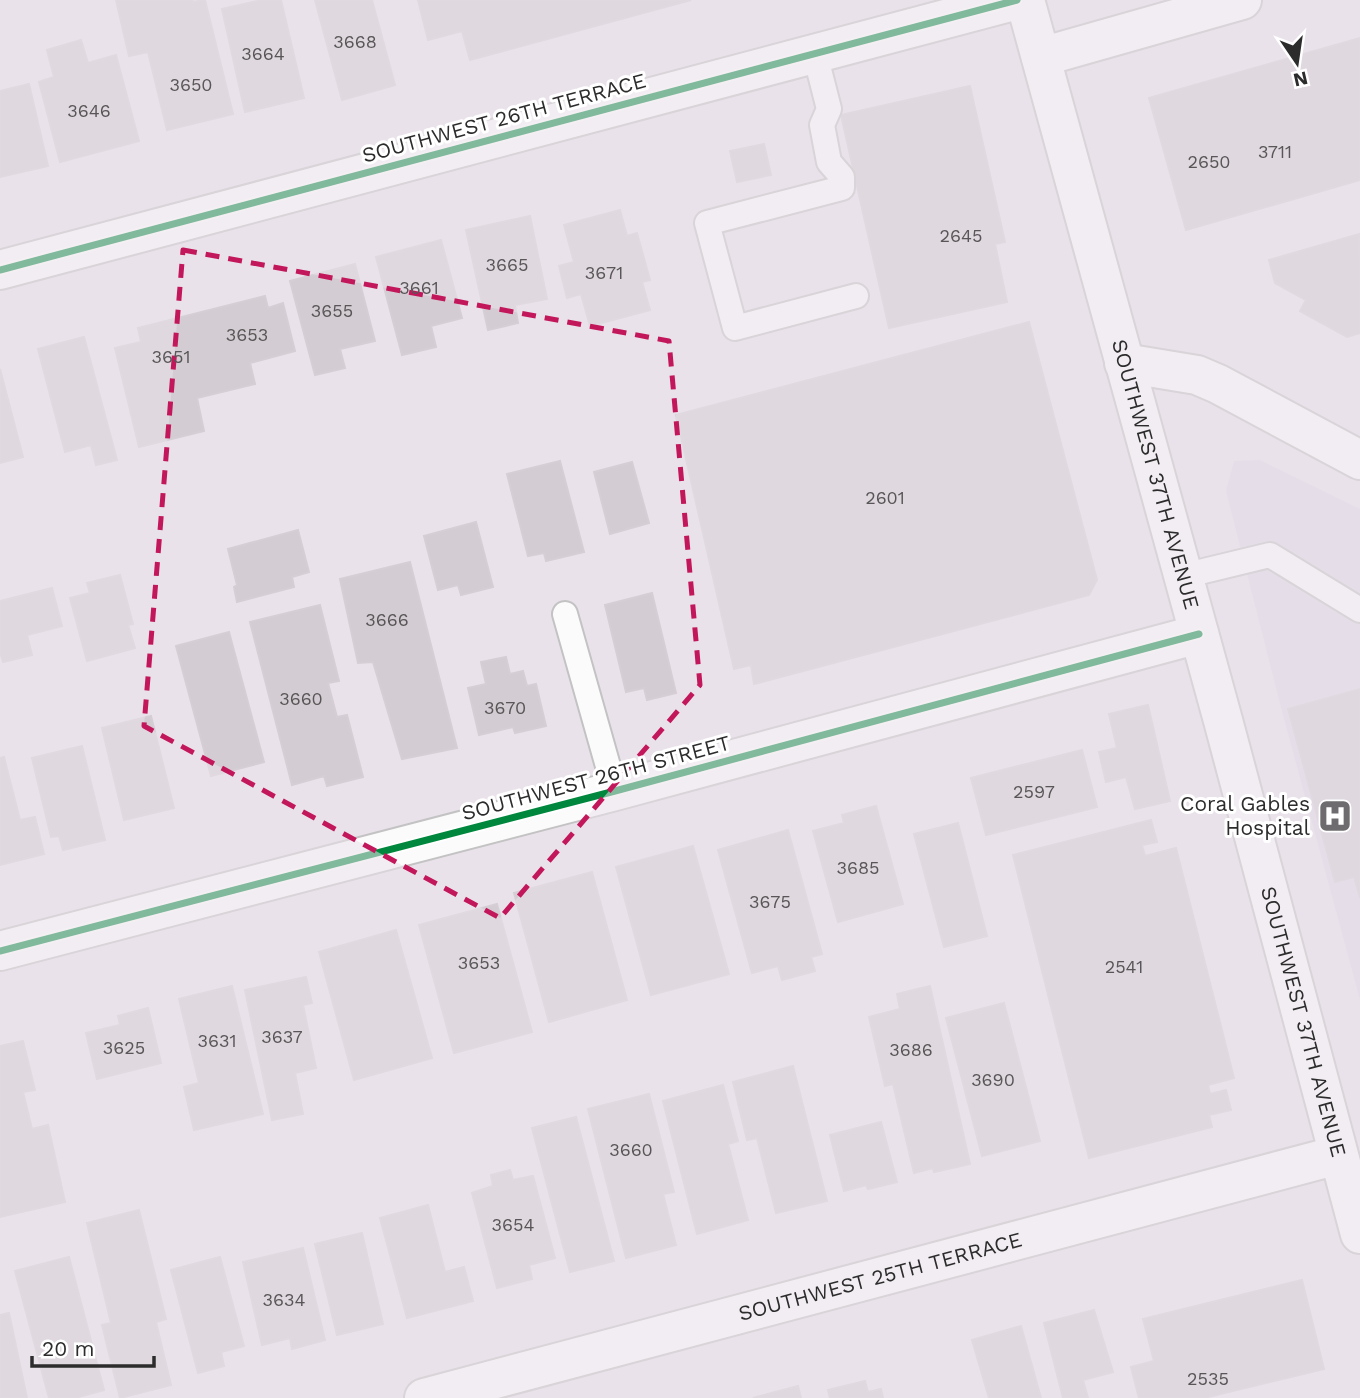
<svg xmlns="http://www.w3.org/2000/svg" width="1360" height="1398" viewBox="0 0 1360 1398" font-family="'Work Sans',sans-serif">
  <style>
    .medical { fill: #e1d9e9 }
    .building { fill: #d3ccd2; stroke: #d5ced5; stroke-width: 2 }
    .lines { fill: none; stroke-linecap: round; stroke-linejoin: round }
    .lane-casing { stroke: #c3c3c4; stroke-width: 28 }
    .street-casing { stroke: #c3c3c4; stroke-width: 42 }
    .secondary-casing { stroke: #c3c3c4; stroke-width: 42 }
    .lane { stroke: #fcfbfc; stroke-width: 24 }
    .street { stroke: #fcfbfc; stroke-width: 38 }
    .secondary { stroke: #fcfbfc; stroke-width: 38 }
    .cycleway-casing { stroke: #fff; stroke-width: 11 }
    .cycleway { stroke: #00873e; stroke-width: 7 }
    .marked { fill: none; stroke: #c2185b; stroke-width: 5; stroke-dasharray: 14 9; stroke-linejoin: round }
    .labels { text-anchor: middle; stroke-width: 6; stroke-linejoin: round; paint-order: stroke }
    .number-label { font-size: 18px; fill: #585657 }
    .street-label { font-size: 21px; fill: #2c2c2c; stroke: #fff }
    .poi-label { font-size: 21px; fill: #2c2c2c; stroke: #fff; text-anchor: end }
  </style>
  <rect width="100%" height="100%" fill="#eae2ea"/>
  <!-- medical -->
  <path class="medical" d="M1260,460l100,49v491l-80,-296 -54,-213 8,-30z"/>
  <!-- building -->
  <path class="building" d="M116,0h76l1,2 12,-2 28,114 -66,16 -19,-78 -19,4z
    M262,0h19l23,98 -59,14 -23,-103z
    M315,0h57l23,85 -53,15z
    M418,0h273l-221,60 -8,-29 -34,9z
    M1360,38v142l-174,50 -37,-132z
    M81,40l7,23 28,-8 23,86 -79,21 -21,-80 15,-5 -7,-27z
    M29,84l19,82 -48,11v-86z
    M970,86l35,156 -10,2 12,58 -118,26 -48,-213z
    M764,144l7,31 -34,7 -7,-31z
    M620,210l7,26 10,-3 13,47 -8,2 8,28 -60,16 -9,-32 -14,4 -8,-32 15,-4 -10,-37z
    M530,216l17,83 -32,6 3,18 -30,7 -22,-100z
    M1359,234l1,99 -13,4 -47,-26 6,-11 -31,-17 -6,-23z
    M441,240l21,78 -31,8 5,21 -34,8 -26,-98z
    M355,264l20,77 -35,8 5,19 -30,7 -25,-94z
    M265,296l3,12 15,-5 12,48 -45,12 5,21 -58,14 7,33 -65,16 -24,-99 26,-6 -3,-14z
    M1029,322l68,258 -8,15 -335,89 -3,-19 -17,4 -58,-254z
    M84,337l33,123 -21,5 -5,-20 -26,7 -27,-103z
    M0,369l23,88 -23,6z
    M560,461l24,91 -38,9 -2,-8 -16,3 -21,-82z
    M632,462l17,61 -39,11 -16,-62z
    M476,522l17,65 -32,8 -3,-10 -20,5 -14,-54z
    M298,530l11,42 -17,5 2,10 -57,15 -3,-15 3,-2 -9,-36z
    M410,562l47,186 -55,11 -29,-97 -15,1 -18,-84z
    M120,575l13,49 -5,1 7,23 -48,13 -17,-63 20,-5 -3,-10z
    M52,588l10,38 -35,9 5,20 -29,7 -3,-10v-51z
    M652,593l24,100 -29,7 -3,-12 -18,4 -21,-87z
    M320,605l19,76 -11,2 9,34 10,-2 16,62 -36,9 -3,-10 -32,9 -42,-163z
    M229,632l35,130 -53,14 -35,-130z
    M506,657l4,17 13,-3 4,15 9,-2 10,42 -31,7 -2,-6 -34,8 -11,-47 18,-4 -5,-22z
    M1360,689v209l-6,-21 -19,5 -47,-173z
    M1148,705l22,96 -35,8 -9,-32 -20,5 -7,-30 18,-4 -8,-34z
    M151,716l23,92 -50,12 -22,-92z
    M82,746l23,94 -42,10 -4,-14 -8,1 -19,-79z
    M1082,750l15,57 -111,28 -15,-57z
    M4,757l16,63 15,-3 9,37 -44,11v-107z
    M876,806l27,98 -65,18 -25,-91 31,-8 -2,-8z
    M1151,820l6,22 -15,3 3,11 31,-8 58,230 -26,7 2,9 16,-4 5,20 -22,5 3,12 -123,31 -76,-303z
    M958,823l29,113 -43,11 -30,-113z
    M788,830l34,124 -11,3 4,14 -33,9 -4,-14 -26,7 -34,-123z
    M693,846l36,128 -78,21 -35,-128z
    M592,872l35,128 -78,22 -35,-129z
    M497,904l35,128 -78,21 -35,-128z
    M396,930l36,128 -78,22 -35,-128z
    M306,977l6,26 -9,2 13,63 -21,5 8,41 -31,6 -27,-130z
    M232,986l31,128 -69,16 -10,-43 15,-4 -20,-84z
    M930,986l40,178 -36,8 -1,-4 -19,5 -21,-89 -8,2 -16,-69 31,-8 -3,-15z
    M1004,1003l36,138 -58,15 -36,-138z
    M148,1008l13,55 -64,16 -11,-46 34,-8 -2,-9z
    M23,1041l12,49 -12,2 9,37 16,-4 17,77 -65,15v-171z
    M793,1066l34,135 -51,12 -19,-75 -10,2 -14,-58z
    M723,1085l15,56 -10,3 20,76 -51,14 -34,-133z
    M649,1094l25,98 -11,2 13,51 -50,13 -38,-149z
    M576,1117l38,144 -44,11 -38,-144z
    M881,1122l16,60 -29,7 -2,-4 -22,6 -14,-56z
    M510,1170l3,10 20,-4 22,82 -26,7 3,14 -35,9 -25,-95 21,-7 -2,-11z
    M428,1205l17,67 19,-5 9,34 -66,17 -27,-100z
    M139,1210l27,109 -10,3 15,63 -51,13 -18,-73 9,-2 -24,-100z
    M362,1233l21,91 -46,11 -22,-91z
    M303,1248l22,92 -33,9 -2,-11 -28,7 -19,-83z
    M69,1257l35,133 -29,8h-26l-34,-127z
    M220,1257l24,89 -23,6 3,14 -26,7 -27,-103z
    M1302,1280l22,89 -120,29h-65l-8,-31 23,-6 -11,-42z
    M1094,1310l19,62 -30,8 5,18h-25l-19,-75z
    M9,1313l18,85h-27v-83z
    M1021,1326l20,72h-52l-17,-58z
    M865,1381l3,11 13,-3 2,9h-53l-2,-8z
    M798,1386l3,12h-48z"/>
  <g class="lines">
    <defs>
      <path id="lane" d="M815,54l14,55 -7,16 7,37 13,15v11l-135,35 28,105 121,-32
        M1183,576l87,-21 90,55
        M565,614l50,177"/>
      <g id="street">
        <path d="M1041,57l201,-57"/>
        <path d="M0,270l1017,-270"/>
        <path d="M1124,363l73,12 21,9 142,76"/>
        <path d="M0,951l615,-160 584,-157"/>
        <path id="s1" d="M424,1398l914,-243"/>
      </g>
      <g id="secondary">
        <path id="s2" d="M1025,0l199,724 136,510"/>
      </g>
    </defs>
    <!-- lane casing -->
    <use href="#lane" class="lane-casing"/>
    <!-- street casing -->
    <use href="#street" class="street-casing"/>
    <!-- secondary casing -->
    <use href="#secondary" class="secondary-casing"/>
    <!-- lane -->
    <use href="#lane" class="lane"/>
    <!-- street -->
    <use href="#street" class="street"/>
    <!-- secondary -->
    <use href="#secondary" class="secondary"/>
    <defs>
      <path id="cycleway" d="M0,270l1017,-270
        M0,951l615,-160 584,-157"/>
    </defs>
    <!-- cycleway casing -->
    <use href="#cycleway" class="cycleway-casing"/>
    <!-- cycleway -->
    <use href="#cycleway" class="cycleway"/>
  </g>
  <!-- marked area -->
  <path d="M0 0H1360V1398H0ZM183,250l486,91 31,344 -200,233 -356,-192z" fill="#eae2ea" fill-opacity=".55" fill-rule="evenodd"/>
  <path class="marked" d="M183,250l486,91 31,344 -200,233 -356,-192z"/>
  <!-- icons -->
  <defs>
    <symbol id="hospital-square" viewBox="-11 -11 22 22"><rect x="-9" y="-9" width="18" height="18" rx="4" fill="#6e6c6e" stroke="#fff"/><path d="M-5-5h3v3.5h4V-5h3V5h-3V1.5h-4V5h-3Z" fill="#fff"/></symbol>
  </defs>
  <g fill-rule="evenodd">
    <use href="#hospital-square" x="1316" y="797" width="38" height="38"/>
  </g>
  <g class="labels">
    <!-- number labels -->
    <g class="number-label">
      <text x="355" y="48">3668</text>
      <text x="263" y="60">3664</text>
      <text x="191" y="91">3650</text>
      <text x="89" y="117">3646</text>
      <text x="1275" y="158">3711</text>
      <text x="1209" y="168">2650</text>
      <text x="961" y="242">2645</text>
      <text x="507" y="271">3665</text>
      <text x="604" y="279">3671</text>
      <text x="419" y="294">3661</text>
      <text x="332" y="317">3655</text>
      <text x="247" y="341">3653</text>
      <text x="171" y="363">3651</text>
      <text x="885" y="504">2601</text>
      <text x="387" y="626">3666</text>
      <text x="301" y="705">3660</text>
      <text x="505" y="714">3670</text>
      <text x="1034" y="798">2597</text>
      <text x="858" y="874">3685</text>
      <text x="770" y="908">3675</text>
      <text x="479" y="969">3653</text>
      <text x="1124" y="973">2541</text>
      <text x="282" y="1043">3637</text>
      <text x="217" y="1047">3631</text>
      <text x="124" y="1054">3625</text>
      <text x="911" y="1056">3686</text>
      <text x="993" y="1086">3690</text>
      <text x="631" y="1156">3660</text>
      <text x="513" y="1231">3654</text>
      <text x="284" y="1306">3634</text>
      <text x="1208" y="1385">2535</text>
    </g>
    <!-- street labels -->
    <g class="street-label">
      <text transform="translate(504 118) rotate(-15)" y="7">SOUTHWEST 26TH TERRACE</text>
      <text dy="7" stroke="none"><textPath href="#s2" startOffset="492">SOUTHWEST 37TH AVENUE</textPath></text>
      <text transform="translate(596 778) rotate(-15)" y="7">SOUTHWEST 26TH STREET</text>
      <text dy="7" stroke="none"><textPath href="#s2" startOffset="1059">SOUTHWEST 37TH AVENUE</textPath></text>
      <text dy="7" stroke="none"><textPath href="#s1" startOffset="472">SOUTHWEST 25TH TERRACE</textPath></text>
    </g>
    <!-- poi labels -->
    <g class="poi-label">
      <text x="1310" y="811">Coral Gables<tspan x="1310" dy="24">Hospital</tspan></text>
    </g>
  </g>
  <!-- north arrow -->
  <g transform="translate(1297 63) rotate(167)" stroke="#ffffff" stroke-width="5" paint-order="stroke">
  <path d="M0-5L12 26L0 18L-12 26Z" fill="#2c2c2c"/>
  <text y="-10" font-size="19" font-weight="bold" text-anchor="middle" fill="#2c2c2c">N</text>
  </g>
  <!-- scale -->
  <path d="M32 1356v10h122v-10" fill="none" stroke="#2c2c2c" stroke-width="3.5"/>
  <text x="42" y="1356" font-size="21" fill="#2c2c2c" stroke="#ffffff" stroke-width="5" paint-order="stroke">20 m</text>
</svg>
